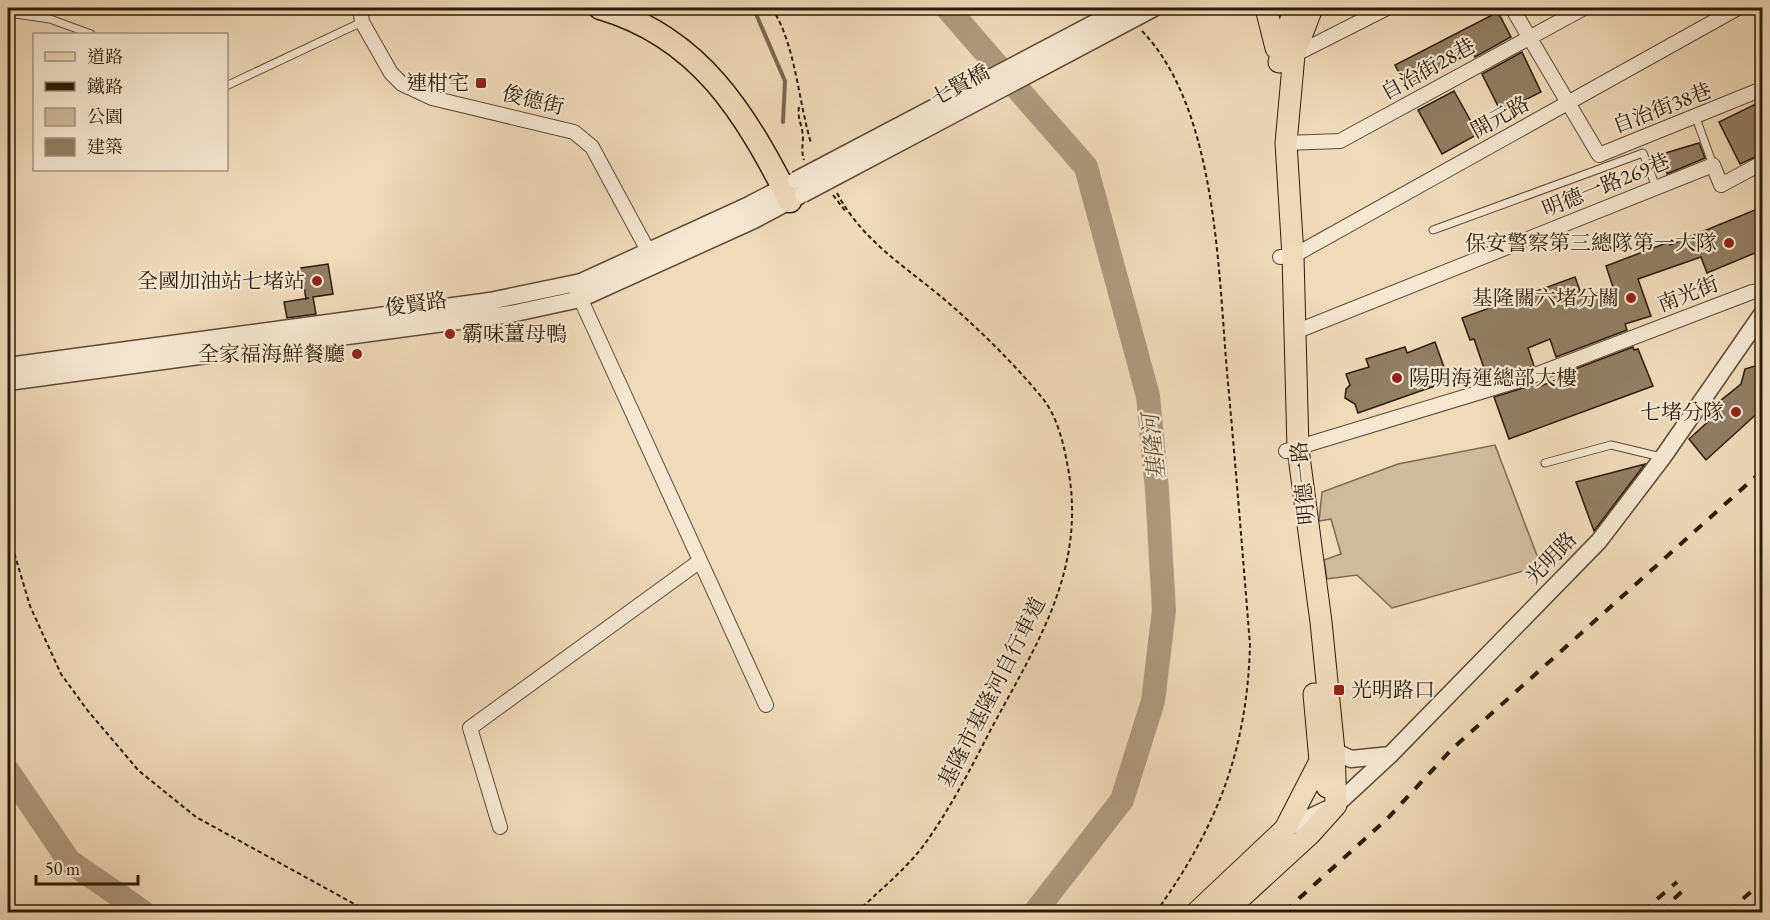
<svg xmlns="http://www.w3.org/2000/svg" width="1770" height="920" viewBox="0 0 1770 920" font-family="'EB Garamond','Noto Serif TC',serif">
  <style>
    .green { fill: #ceba9c; stroke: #7d6a52; stroke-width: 1.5 }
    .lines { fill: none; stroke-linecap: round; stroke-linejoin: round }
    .stream { stroke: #79674f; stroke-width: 4 }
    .river { stroke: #ad997e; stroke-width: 24 }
    .building { fill: #917e65; stroke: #2c1b09; stroke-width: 1.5 }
    .service-casing { stroke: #5d4b35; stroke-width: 9 }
    .minor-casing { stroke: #5d4b35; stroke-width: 16 }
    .tertiary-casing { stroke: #5d4b35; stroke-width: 19 }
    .primary-casing { stroke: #2c1b09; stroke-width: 23 }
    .trunk-casing { stroke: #2c1b09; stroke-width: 25 }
    .path { stroke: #2c1b09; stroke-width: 2; stroke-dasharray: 4.5 3; stroke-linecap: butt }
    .service { stroke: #f5e7d2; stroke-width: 7 }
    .minor { stroke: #f5e7d2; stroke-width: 14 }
    .tertiary { stroke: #f5e7d2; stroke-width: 16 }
    .primary { stroke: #efdaba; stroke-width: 21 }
    .trunk { stroke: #efdaba; stroke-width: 22 }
    .rail { stroke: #2c1b09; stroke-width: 4; stroke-dasharray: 10 10; stroke-linecap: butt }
    .tertiary-bridge-casing { stroke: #5d4b35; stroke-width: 19; stroke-linecap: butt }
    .tertiary-bridge { stroke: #f5e7d2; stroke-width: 16 }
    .poi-dot { fill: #8f2418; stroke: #f5e7d2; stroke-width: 2 }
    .labels { text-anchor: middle; stroke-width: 4.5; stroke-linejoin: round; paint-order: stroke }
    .street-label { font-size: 21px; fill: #2c1b09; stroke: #f5e7d2 }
    .poi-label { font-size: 21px; fill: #2c1b09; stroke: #f5e7d2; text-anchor: end }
    .water-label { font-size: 22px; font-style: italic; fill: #604d38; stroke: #f5e7d2 }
  </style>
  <rect width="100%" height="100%" fill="#efdaba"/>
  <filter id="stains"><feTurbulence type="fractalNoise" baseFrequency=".00333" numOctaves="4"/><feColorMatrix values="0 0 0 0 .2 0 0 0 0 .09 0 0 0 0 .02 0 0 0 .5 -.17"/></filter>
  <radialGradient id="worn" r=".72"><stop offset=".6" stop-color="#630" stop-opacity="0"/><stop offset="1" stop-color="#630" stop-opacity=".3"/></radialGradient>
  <!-- green -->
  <path class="green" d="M1495,445l46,121 -149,42 -35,-33 -30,4 -3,-19 17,-6 -10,-35 -12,2 3,-29 76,-28z"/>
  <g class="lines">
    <!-- stream -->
    <path class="stream" d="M762,8l-6,6 29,67 -2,41"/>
    <!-- river -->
    <path class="river" d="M947,8l139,159 62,229 9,94 7,120 -11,91 -31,99 -87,112
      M8,771l61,90 74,51"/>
  </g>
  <!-- building -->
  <path class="building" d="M1498,12l13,25 -36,20 -3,-5 -66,34 -11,-21z
    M1522,52l19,40 -40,20 -19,-38z
    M1454,91l24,43 -36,20 -24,-44z
    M1762,101v53l-22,10 -21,-42z
    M1699,143l6,15 -38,16 -5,-20z
    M1762,207v43l-55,23 -6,-16 -63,22 13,37 -26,8 2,6 -71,27 -6,-18 -22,9 6,18 -46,14 -14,-41 -4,1 -8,-22 113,-41 8,22 30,-12 -7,-21 63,-24 1,3 7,-3z
    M328,264l5,30 -20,3 3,17 -29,4 -3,-16 25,-4 -3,1 -5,-31z
    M1435,342l14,39 -91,32 -3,-9 -10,-6 1,-9 4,-4 -4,-11 23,-7 -3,-8 39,-12 2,6z
    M1633,347l1,3 4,-1 15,37 -144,53 -15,-42 46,-14 1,3 22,-9 -1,-3z
    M1758,365l4,5v39l-56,51 -17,-21 22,-20 -3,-4 14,-11 -2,-3 21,-17 4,-15z
    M1645,464l-51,67 -18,-49z"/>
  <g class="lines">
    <defs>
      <path id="service" d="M8,13l42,6 41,15
        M226,86l136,-64
        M1696,118l17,47
        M1433,230l210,-77 13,34
        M1545,463l66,-18 50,12"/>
      <path id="minor" d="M360,8l2,14 29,51 11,11 30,14 142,34 18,15 60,111
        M1512,8l87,147 163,-66
        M1294,55l93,-47
        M1286,143l54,-2 244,-133
        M1280,257l13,-1 445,-248
        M576,289l190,416
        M1295,332l418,-167 8,20 41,-22
        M1286,451l241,-73 225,-86 10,-2
        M500,827l-30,-99 230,-167"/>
      <path id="tertiary" d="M1139,16l15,-8
        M8,366l482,-65 91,-19 166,-76 44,-23
        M8,382l503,-68 69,-15 174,-79 45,-24
        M1334,751l17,8 39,-4
        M1285,829l51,-24 54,-50 209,-214 64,-84 99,-143"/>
      <path id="primary" d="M1266,8l10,40 7,8
        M1279,62l15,-54
        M1314,694l6,67 7,26
        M1197,912l88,-83 35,-68
        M1225,912l85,-78 26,-29 -2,-54 -13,-129 -23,-173 -5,-193 -7,-113 8,-88 18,-47"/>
      <path id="trunk" d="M600,8c100,29 145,105 190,193"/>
    </defs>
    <!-- service casing -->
    <use href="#service" class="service-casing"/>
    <!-- minor casing -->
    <use href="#minor" class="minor-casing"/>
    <!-- tertiary casing -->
    <use href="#tertiary" class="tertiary-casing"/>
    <!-- primary casing -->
    <use href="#primary" class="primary-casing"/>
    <!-- trunk casing -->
    <use href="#trunk" class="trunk-casing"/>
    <!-- path -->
    <path class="path" d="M772,8c24,38 26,92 39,135
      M1142,31c77,80 76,247 86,352 8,87 15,175 22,262 -3,106 -33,182 -94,267
      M799,107c-2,10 3,18 4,29 0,9 -2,15 1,24
      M837,193c27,51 73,76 115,113 32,28 65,61 92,94 14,19 20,45 24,68 19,102 -32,177 -78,263 -20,39 -40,78 -66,114 -19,25 -45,46 -67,67
      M833,195l13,17
      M8,532l22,74 31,68 27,37 51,60 57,46 173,95"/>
    <!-- service -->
    <use href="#service" class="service"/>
    <!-- minor -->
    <use href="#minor" class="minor"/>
    <!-- tertiary -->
    <use href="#tertiary" class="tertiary"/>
    <!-- primary -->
    <use href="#primary" class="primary"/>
    <!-- trunk -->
    <use href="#trunk" class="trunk"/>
    <!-- rail -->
    <path class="rail" d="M1284,912l103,-93 65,-70 310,-278
      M1642,912l35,-30
      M1659,912l26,-23
      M1728,912l34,-30"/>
    <defs>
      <path id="tertiary-bridge" d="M796,180l327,-172
        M803,194l336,-178"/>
    </defs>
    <!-- tertiary-bridge casing -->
    <use href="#tertiary-bridge" class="tertiary-bridge-casing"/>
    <!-- tertiary-bridge -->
    <use href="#tertiary-bridge" class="tertiary-bridge"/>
  </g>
  <!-- markers -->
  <g class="poi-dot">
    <rect x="475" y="77" width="12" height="12" rx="3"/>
    <circle cx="1729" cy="243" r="6"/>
    <circle cx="317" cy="281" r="6"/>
    <circle cx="1631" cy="298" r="6"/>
    <circle cx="450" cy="334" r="6"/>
    <circle cx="357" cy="354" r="6"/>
    <circle cx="1397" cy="378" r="6"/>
    <circle cx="1736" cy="412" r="6"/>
    <rect x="1333" y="684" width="12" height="12" rx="3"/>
  </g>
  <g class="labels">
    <!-- street labels -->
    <g class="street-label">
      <text transform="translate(1428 69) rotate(-29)" y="7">自治街28巷</text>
      <text transform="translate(960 85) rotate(-28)" y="7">七賢橋</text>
      <text transform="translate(533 100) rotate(14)" y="7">俊德街</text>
      <text transform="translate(1662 108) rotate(-21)" y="7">自治街38巷</text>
      <text transform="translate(1500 117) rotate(-29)" y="7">開元路</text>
      <text transform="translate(1606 185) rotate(-22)" y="7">明德一路269巷</text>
      <text transform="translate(1688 294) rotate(-21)" y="7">南光街</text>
      <text transform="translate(416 304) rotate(-8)" y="7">俊賢路</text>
      <text transform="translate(1303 483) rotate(-96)" y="7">明德一路</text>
      <text transform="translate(1551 558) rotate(-46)" y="7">光明路</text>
      <text transform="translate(992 692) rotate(-63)" y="7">基隆市基隆河自行車道</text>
    </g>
    <!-- poi labels -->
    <g class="poi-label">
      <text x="469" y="90">連柑宅</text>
      <text x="1717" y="250">保安警察第三總隊第一大隊</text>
      <text x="305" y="288">全國加油站七堵站</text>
      <text x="1619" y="305">基隆關六堵分關</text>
      <text x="462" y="341" text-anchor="start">霸味薑母鴨</text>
      <text x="345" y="361">全家福海鮮餐廳</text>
      <text x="1409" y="385" text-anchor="start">陽明海運總部大樓</text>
      <text x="1724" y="419">七堵分隊</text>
      <text x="1351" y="697" text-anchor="start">光明路口</text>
    </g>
    <!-- water labels -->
    <g class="water-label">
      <text transform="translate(1153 447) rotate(-96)" y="8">基隆河</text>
    </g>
  </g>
  <!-- margin -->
  <rect width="1770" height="920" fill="none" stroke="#efdaba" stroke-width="30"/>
  <rect x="9" y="9" width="1752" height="902" fill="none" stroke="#2c1b09" stroke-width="3"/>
  <rect x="15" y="15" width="1740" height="890" fill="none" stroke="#2c1b09" stroke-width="1.5"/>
  <!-- legend -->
  <rect x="33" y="33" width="195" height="138" fill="#f5e7d2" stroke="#a59582" stroke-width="1.5"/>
  <rect x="45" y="52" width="30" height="9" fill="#efdaba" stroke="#a59582" stroke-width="1.5"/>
  <text x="87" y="63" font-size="18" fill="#2c1b09">道路</text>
  <rect x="45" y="82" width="30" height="9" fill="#2c1b09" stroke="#a59582" stroke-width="1.5"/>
  <text x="87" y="93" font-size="18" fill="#2c1b09">鐵路</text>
  <rect x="45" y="108" width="30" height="18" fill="#ceba9c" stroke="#a59582" stroke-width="1.5"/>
  <text x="87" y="123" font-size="18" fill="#2c1b09">公園</text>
  <rect x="45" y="138" width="30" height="18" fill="#917e65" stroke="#a59582" stroke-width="1.5"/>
  <text x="87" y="153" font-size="18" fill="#2c1b09">建築</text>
  <!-- scale -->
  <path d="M36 875v9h102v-9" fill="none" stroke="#2c1b09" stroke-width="3"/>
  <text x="45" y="875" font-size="18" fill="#2c1b09" stroke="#f5e7d2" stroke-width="4.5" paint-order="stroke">50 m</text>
  <rect width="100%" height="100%" filter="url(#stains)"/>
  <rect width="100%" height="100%" fill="url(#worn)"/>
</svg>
